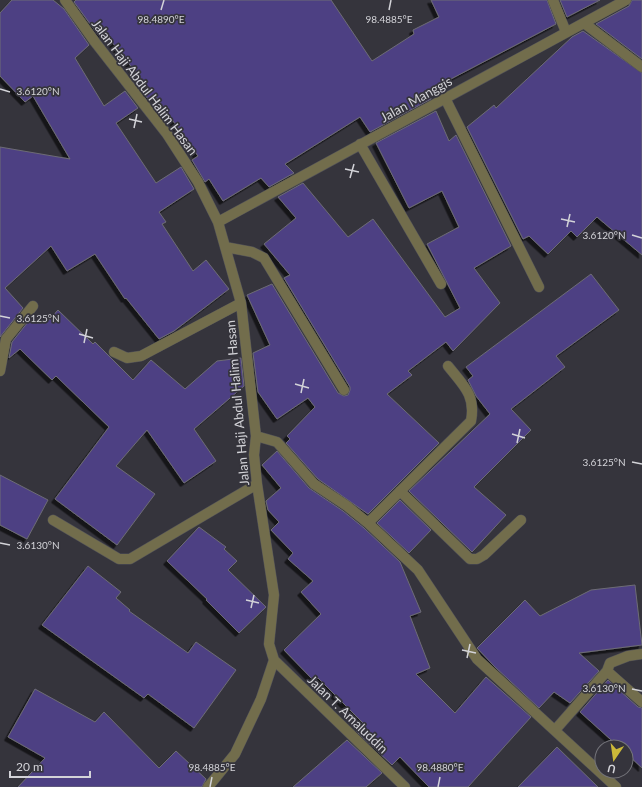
<svg xmlns="http://www.w3.org/2000/svg" width="642" height="787" viewBox="0 0 642 787" font-family="Lato,sans-serif">
  <style>
    .building { fill: #4e4083; stroke: #6d6c75; filter: url(#shadow) }
    .lines { fill: none; stroke-linecap: round; stroke-linejoin: round }
    .minor-casing { stroke: #515158; stroke-width: 11 }
    .minor { stroke: #726d4c; stroke-width: 10 }
    .ticks { fill: none; stroke: #d3d3d8; stroke-width: 1.5 }
    .labels { text-anchor: middle; stroke-width: 3.5; stroke-linejoin: round; paint-order: stroke }
    .street-label { font-size: 13px; fill: #d3d3d8; stroke: #35343c }
    .ticks-label { font-size: 10px; text-anchor: middle; fill: #d3d3d8; stroke: #35343c; stroke-width: 3.5; stroke-linejoin: round; paint-order: stroke }
  </style>
  <defs>
    <filter id="shadow"><feDropShadow dx="-3.5" dy="3.5" stdDeviation="0" flood-color="#0009"/></filter>
  </defs>
  <rect width="100%" height="100%" fill="#35343c"/>
  <!-- building -->
  <path class="building" d="M12,0h41l11,9 25,36 -14,13 29,48 21,-15 13,17 -22,15 40,60 25,-16 13,22 -35,23 7,10 -4,2 31,47 13,-11 23,29 -55,42 -15,8 -33,-41 -1,1 -30,-45 -28,17 -16,-25 -46,42 18,20 -23,29v-190l70,12 -37,-63 -8,6 -25,-26v-63z
    M76,0h255l41,61 42,-27 -1,-4 26,-13 -8,-17h116l9,24 -128,67 3,8 -61,33 -10,-15 -75,47 9,9 -25,14 -8,-9 -38,23 -14,-22 -4,3 -13,-22 6,-4 -42,-59 -2,-1 -5,4 -14,-17 6,-4 -37,-47 -5,4 -25,-34z
    M560,0h40l-33,17z
    M632,0h10v59l-46,-35 33,-18z
    M583,31l59,42v182l-45,-38 -20,20 -6,-6 -23,23 -19,-18 -6,3 -56,-112 27,-22 2,3 76,-71z
    M436,111l13,30 7,-6 55,111 -37,22 26,35 -47,48 -7,-9 -38,29 4,4 -25,19 52,49 -71,71 -50,-35 -32,-36 4,-4 -3,-3 28,-29 -7,-9 -31,21 -19,-27 -5,-39 17,-8 -23,-50 25,-11 66,109 6,3 4,-1 2,-5v-3l-66,-109 6,-3 -26,-31 32,-26 -18,-21 25,-14 45,54 25,-18 72,98 15,-9 -33,-64 32,-17 -17,-36 -33,17 -33,-65z
    M591,274l28,36 -63,46 9,11 -54,42 20,21 -57,57 32,28 -34,37 -63,-61 81,-77 -14,-18 -8,-16 5,-4 -7,-9z
    M58,310l35,34 2,-2 38,38 18,-20 34,29 32,-28 24,-3 3,28 -50,43 22,32 -32,22 -37,-53 -31,36 39,28 -38,51 -62,-46 54,-72 -53,-51 -4,4 -32,-31 -11,9 3,-16 20,-25 4,4 7,-7 6,6z
    M277,451l32,37 34,23 21,17 36,34 21,50 -11,4 20,52 -14,6 39,39 31,-36 45,40 -63,70h-39l-29,-30 -8,8 -36,-34 8,-7 -46,-46 -4,3 -30,-31 37,-36 -20,-22 12,-11 -25,-22 5,-6 -22,-23 8,-8 -11,-12 -2,-9 15,-13 -19,-23z
    M0,475l48,25 -21,39 -27,-14z
    M400,500l31,30 -22,23 -32,-30z
    M199,527l27,20 -2,2 13,12 -9,9 38,37 -27,26 -33,-33 1,-1 -40,-38z
    M88,566l33,26 -5,6 14,12 -1,1 59,42 8,-11 40,28 -42,58 -46,-34 -4,4 -102,-73z
    M635,585l7,60 -63,8 20,18 -29,32 -16,-11 -15,16 -44,-41 -18,-19 48,-48 15,16 51,-26z
    M608,680l30,27 4,1v60l-16,-15v-6h-7l-39,-35z
    M35,689l60,33 9,-10 55,56 17,-17 30,28 -4,8h-184l27,-29 -37,-21z
    M347,740l35,33 -16,14h-73z
    M557,747l41,40h-80z"/>
  <g class="lines">
    <defs>
      <path id="minor" d="M65,0l30,42 72,92 31,48 20,40 23,81 15,133 -2,19 3,29 17,111 -5,49 5,16 -13,39 -26,55 -27,33
        M553,0l13,32
        M584,23l58,44
        M445,98l94,189
        M360,144l81,140
        M218,222l408,-222
        M225,247l27,5 12,6 80,132
        M114,352l13,6 14,-2 100,-53
        M0,371l6,-32 27,-33
        M256,436l21,6 37,42 33,22 21,17 50,47 59,89 139,128
        M400,491l70,68h7l7,-4 37,-35
        M53,520l66,39h11l127,-75
        M368,523l103,-102c5,-26 -8,-36 -23,-55
        M274,660l131,127
        M607,671l35,31
        M555,730l52,-59 3,-8 18,-7 14,-2"/>
    </defs>
    <!-- minor casing -->
    <use href="#minor" class="minor-casing"/>
    <!-- minor -->
    <use href="#minor" class="minor"/>
  </g>
  <!-- ticks -->
  <path class="ticks" d="M161,10l3,-10M389,10l2,-10M0,89l10,3M129,119l13,3M134,128l3,-14M345,169l14,3M350,178l4,-14M561,219l14,3M567,227l3,-13M632,235l10,3M0,316l10,2M79,334l14,4M84,343l3,-14M295,384l14,4M301,393l3,-14M512,434l13,4M517,443l3,-14M632,462l10,2M0,543l10,2M246,600l13,3M251,608l3,-13M462,650l14,3M467,658l3,-14M632,689l10,2M210,787l2,-10M438,787l2,-10"/>
  <g class="labels">
    <!-- street labels -->
    <g class="street-label">
      <text transform="translate(145 87) rotate(53)" y="5">Jalan Haji Abdul Halim Hasan</text>
      <text transform="translate(416 99) rotate(-29)" y="5">Jalan Manggis</text>
      <text transform="translate(237 403) rotate(-95)" y="5">Jalan Haji Abdul Halim Hasan</text>
      <text transform="translate(348 714) rotate(44)" y="5">Jalan T. Amaluddin</text>
    </g>
  </g>
  <g class="ticks-label">
    <text x="161" y="23">98.4890°E</text>
    <text x="389" y="23">98.4885°E</text>
    <text x="38" y="95">3.6120°N</text>
    <text x="604" y="239">3.6120°N</text>
    <text x="38" y="322">3.6125°N</text>
    <text x="604" y="466">3.6125°N</text>
    <text x="38" y="549">3.6130°N</text>
    <text x="604" y="692">3.6130°N</text>
    <text x="212" y="771">98.4885°E</text>
    <text x="440" y="771">98.4880°E</text>
  </g>
  <!-- north arrow -->
  <g transform="translate(614 759) rotate(193)"><circle r="19" fill="#35343c" stroke="#74747a"/>
  <path d="M0-3L7 15L0 10L-7 15Z" fill="#cbb939"/>
  <text y="-6" font-size="11" font-weight="bold" text-anchor="middle" fill="#d3d3d8">U</text>
  </g>
  <!-- scale -->
  <path d="M10 771v6h80v-6" fill="none" stroke="#d3d3d8" stroke-width="2"/>
  <text x="16" y="771" font-size="12" fill="#d3d3d8" stroke="#35343c" stroke-width="3" paint-order="stroke">20 m</text>
</svg>
